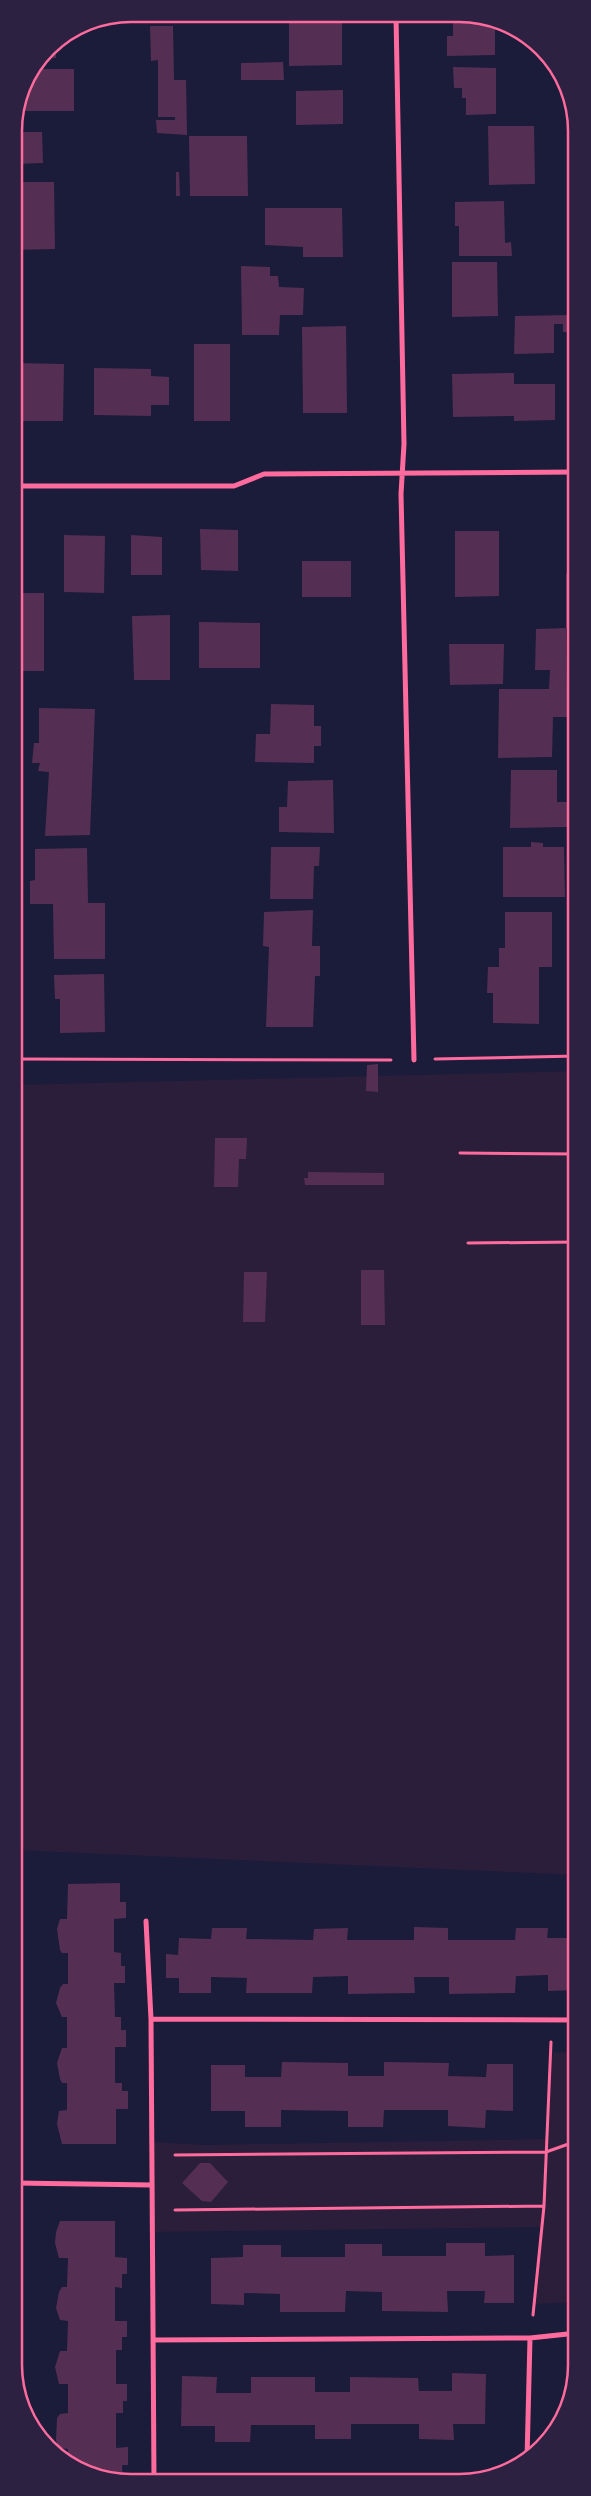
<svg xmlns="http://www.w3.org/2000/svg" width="591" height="2496" viewBox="0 0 591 2496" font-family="Lato,sans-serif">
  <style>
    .green { fill: #2a1e3b }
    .building { fill: #542f53 }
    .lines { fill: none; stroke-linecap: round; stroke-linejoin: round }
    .path { stroke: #ff6b9d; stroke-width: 3 }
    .minor { stroke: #ff6b9d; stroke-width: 5 }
    .rim { fill: none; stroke: #ff6b9d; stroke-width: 2.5 }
  </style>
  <rect width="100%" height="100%" fill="#1b1b3a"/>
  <!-- green -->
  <path class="green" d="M577,1071v804l-562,-25 -1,-765z
    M551,2052l26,1v249l-43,2 8,-77 -390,5v-90l54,3 340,-6z"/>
  <!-- building -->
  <path class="building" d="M173,14h22v2h-22z
    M453,16h30l12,7v32l-48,1v-20h6z
    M289,22l53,1v42l-53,1z
    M150,26h23l1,54h12l1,55 -30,-2 -1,-13h19v-3h-17v-57l-7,1z
    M74,31l-1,9 -11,-1z
    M56,43v15l-14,-1 7,-9z
    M283,62l1,18h-43v-17z
    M453,67l43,1v46l-30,1v-17h-4v-10h-8z
    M33,69h41v42h-57l9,-31z
    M343,90v34l-47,1v-34z
    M488,126h46l1,58 -46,1z
    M14,132h28l1,31 -29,1z
    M189,136h58l1,60h-58z
    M176,172h3l1,24h-4z
    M14,182h40l1,67 -41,1z
    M504,201l1,42 6,-1 1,14h-53v-30h-4v-24z
    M265,208h77l1,49h-40v-10l-38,-2z
    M570,256h6v23h-5z
    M452,262h45l1,54 -46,1z
    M241,266l29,1v9h8l1,11 25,1 -1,27h-23l-1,20h-37z
    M571,315v17h-8v-8h-9v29l-40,1 1,-38z
    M346,326l1,87h-44l-1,-86z
    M194,344h36v77h-36z
    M14,363l50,1 -1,57h-49z
    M94,368l57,1v7l18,1v28h-18v11l-57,-1z
    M514,373v11h41v36l-41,1v-5l-61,1 -1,-43z
    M200,529l38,1v41l-37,-1z
    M455,531h44v65l-44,1z
    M64,535l41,1 -1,57 -40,-1z
    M131,535l31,2v38h-31z
    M302,561h49v36h-49z
    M566,573h10v55h-10z
    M14,593h30v78h-25l1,-16h-6z
    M170,615v65h-36l-2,-64z
    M199,622l61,1v45h-61z
    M566,628l1,61h6v28h-20l-1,40 -54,1 1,-69h50l1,-19h-15l1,-41z
    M449,644h55l-1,40 -53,1z
    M271,704l43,1v21h7v20h-7v17l-59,-1 1,-28h14z
    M39,708l56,1 -5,126 -45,1 4,-64 -11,-1 2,-8h-8l2,-20h5z
    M511,770h46v32h10v25l-57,1z
    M333,780l1,53 -55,-1v-25h8l1,-26z
    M531,842l12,1v4h21l1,50h-62v-50h28z
    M271,847h49l-1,19h-5l-1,33h-43z
    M87,848l1,55h17v56h-51l-1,-55h-23v-23l5,-1v-31z
    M313,910l-1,36h8v30h-5l-2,51h-47l3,-80 -6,-1 1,-34z
    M505,912h47v55h-13v57l-46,-1v-30h-6l1,-26h11v-19h6z
    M104,974l1,58 -45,1v-34h-5l-1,-24z
    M378,1064v28l-12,-1 1,-26z
    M215,1138h32l-1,21h-7l-1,28h-24z
    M308,1172l76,1v12h-79l-1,-7h4z
    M361,1270h23l1,55h-24z
    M244,1272h23l-2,50h-22z
    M120,1883v19h6v16l-12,1v33l7,1v13h4v17h-11l1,34h6v13h5v17h-11v36h7v8h6v18h-12v35h-54l-5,-20 2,-13 8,-1v-27h-5l-2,-4 -3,-16 5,-15h5v-31h-5l-6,-14 4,-15 3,-4h5v-31h-6l-2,-3 -3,-21 3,-10h7l1,-35z
    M414,1927l34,1v12h67l1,-12h32l-1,10h30v52l-29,1v-16l-32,1 -1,17 -66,1v-17h-35l1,16 -67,1v-18l-35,1 -1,16h-66l1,-15 -36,-1v16h-32v-15h-13v-24l12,1 1,-17 32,1 1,-11h35l-1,11 67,1 1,-11 34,-1 -1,12h67z
    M282,2062l66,1v13h36v-14l65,1 -1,13 38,1 1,-13h26v47l-27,-1 -1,18 -37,-2v-16h-64l-1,17h-35v-16l-67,-1v17h-36v-16h-34v-46h34v12h36z
    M200,2163h10l18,19 -17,20 -9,-1 -20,-18z
    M60,2221h55v36l12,1v16h-5v14l-7,-1v34h12v16h-5v13h-6v34h11v17h-4v12h-7v35l12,-1v18h-6l1,15h-15l-40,-22v-9l-9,-1 -3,-8 1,-22 3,-4 8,-1v-29h-9l-4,-17 5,-16h7l1,-30 -8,-1 -4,-12 3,-16 3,-5h5l1,-29h-9l-4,-15 1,-11z
    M446,2243h39v13l29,-1v48h-30l1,-12h-38l1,21 -66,-1v-19l-36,-1 -1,21h-65v-18l-36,-1v12l-33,-1v-46l32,-1v-12h38v12h64v-13h37v12h64z
    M452,2373l34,1 -1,50h-32l1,16 -35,-1v-15h-68v15h-36v-14h-64l-1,17h-35v-16h-34l1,-50 35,1 -1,16h35v-16h64v15h35v-15l68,1 1,13h33z"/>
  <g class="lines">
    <!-- path -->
    <path class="path" d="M14,1059l377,1
      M435,1059l142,-3
      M460,1153l117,1
      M468,1243l109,-1
      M175,2155l371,-3 31,-11
      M175,2210l369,-4
      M533,2315l11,-109 7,-164"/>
    <!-- minor -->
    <path class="minor" d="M396,16l8,428 -3,50 13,566
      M14,486h220l30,-12 312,-2
      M146,1921l5,98 3,461
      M151,2019l426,1
      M15,2183l137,2
      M153,2340l377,-2 47,-5
      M527,2459l3,-121"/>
  </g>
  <!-- crop -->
  <path d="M0 0H591V2496H0ZM131 22H459A109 109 0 0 1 568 131V2365A109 109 0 0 1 459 2474H131A109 109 0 0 1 22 2365V131A109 109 0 0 1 131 22Z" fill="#2d2142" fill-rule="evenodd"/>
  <path class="rim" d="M131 22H459A109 109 0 0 1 568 131V2365A109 109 0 0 1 459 2474H131A109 109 0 0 1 22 2365V131A109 109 0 0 1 131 22Z"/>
</svg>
